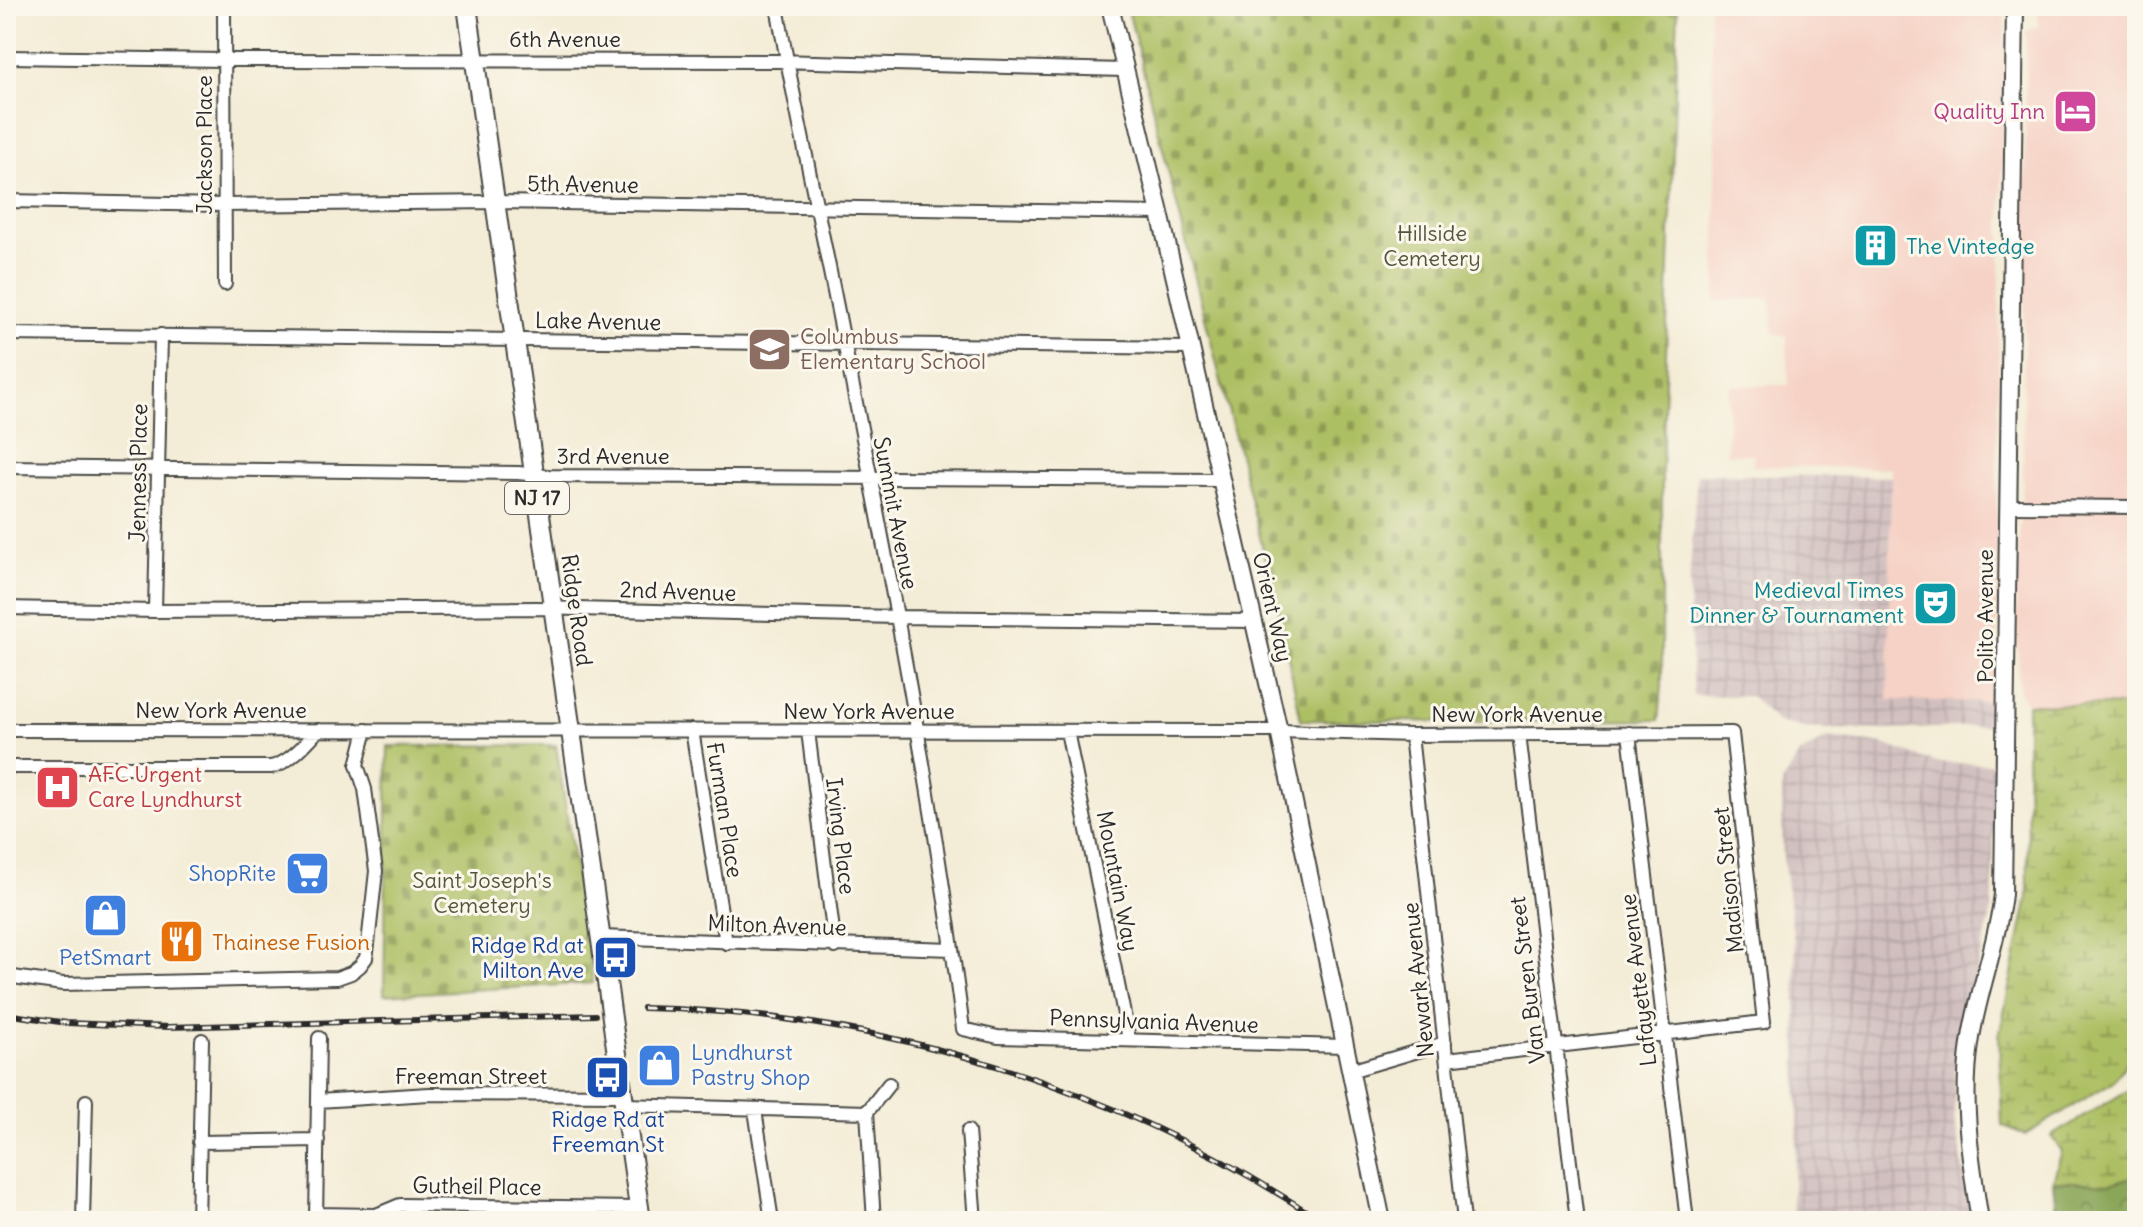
<svg xmlns="http://www.w3.org/2000/svg" width="2143" height="1227" viewBox="0 0 2143 1227" font-family="Delius,sans-serif">
  <style>
    .built { fill: #f6d1c5 }
    .industrial { fill: url(#industrial-grid) }
    .forest { fill: url(#forest-crowns); stroke: #5a6842; stroke-width: 2 }
    .wetland { fill: url(#wetland-marsh); stroke: #6c7547; stroke-width: 2 }
    .cemetery { fill: url(#cemetery-stones); stroke: #6c7547; stroke-width: 2 }
    .lines { fill: none; stroke-linecap: round; stroke-linejoin: round }
    .street-casing { stroke: #494845; stroke-width: 16 }
    .secondary-casing { stroke: #494845; stroke-width: 20 }
    .primary-casing { stroke: #494845; stroke-width: 22 }
    .street { stroke: #fff; stroke-width: 12 }
    .secondary { stroke: #fff; stroke-width: 16 }
    .primary { stroke: #fff; stroke-width: 18 }
    .rail-casing { stroke: #2b2b2b; stroke-width: 6 }
    .rail { stroke: #fbf7ec; stroke-width: 3; stroke-dasharray: 9; stroke-linecap: butt }
    .primary-bridge-casing { stroke: #494845; stroke-width: 22; stroke-linecap: butt }
    .primary-bridge { stroke: #fff; stroke-width: 18 }
    .labels { text-anchor: middle; stroke-width: 6; stroke-linejoin: round; paint-order: stroke }
    .shield { fill: #fbf7ec; stroke: #696865; stroke-width: 2 }
    .shield-label { font-size: 20px; font-weight: bold; fill: #2b2b2b }
    .street-label { font-size: 22px; fill: #2b2b2b; stroke: #fbf7ec }
    .hotel-label { font-size: 22px; fill: #b23c85; stroke: #fbf7ec; text-anchor: end }
    .park-label { font-size: 22px; fill: #52573c; stroke: #fbf7ec }
    .culture-label { font-size: 22px; fill: #0d838f; stroke: #fbf7ec; text-anchor: start }
    .education-label { font-size: 22px; fill: #785e54; stroke: #fbf7ec; text-anchor: start }
    .health-label { font-size: 22px; fill: #be3a42; stroke: #fbf7ec; text-anchor: start }
    .shop-label { font-size: 22px; fill: #366cbe; stroke: #fbf7ec; text-anchor: end }
    .food-label { font-size: 22px; fill: #c56008; stroke: #fbf7ec; text-anchor: start }
    .transit-label { font-size: 22px; fill: #164399; stroke: #fbf7ec; text-anchor: end }
  </style>
  <defs>
    <pattern id="industrial-grid" width="8" height="8" patternUnits="userSpaceOnUse" patternTransform="scale(2)"><rect width="8" height="8" fill="#d1bfbf"/><path d="M0 4h8M4 0v8" fill="none" stroke="#b4a4a4"/></pattern>
    <pattern id="forest-crowns" width="20" height="18" patternUnits="userSpaceOnUse" patternTransform="scale(2)"><rect width="20" height="18" fill="#8aa659"/><path d="M2 6a3 3 0 1 1 6 0M12 15a3 3 0 1 1 6 0" fill="none" stroke="#71874a"/></pattern>
    <pattern id="wetland-marsh" width="20" height="14" patternUnits="userSpaceOnUse" patternTransform="scale(2)"><rect width="20" height="14" fill="#adbf63"/><path d="M1 5h8M5 5V1M11 12h8M15 12V8" fill="none" stroke="#8d9b52"/></pattern>
    <pattern id="cemetery-stones" width="16" height="16" patternUnits="userSpaceOnUse" patternTransform="scale(2)"><rect width="16" height="16" fill="#adbf63"/><path d="M2 7V4a2 2 0 0 1 4 0v3zM10 15v-3a2 2 0 0 1 4 0v3z" fill="#8d9b52"/></pattern>
  </defs>
  <rect width="100%" height="100%" fill="#fbf7ec"/>
  <filter id="ink" filterUnits="userSpaceOnUse"><feTurbulence type="fractalNoise" baseFrequency=".0125" numOctaves="2"/><feDisplacementMap in="SourceGraphic" scale="16" xChannelSelector="R" yChannelSelector="G"/><feConvolveMatrix kernelMatrix="1 2 1 2 8 2 1 2 1" color-interpolation-filters="sRGB"/></filter>
  <filter id="wash" filterUnits="userSpaceOnUse"><feTurbulence type="fractalNoise" baseFrequency=".006" numOctaves="4" result="noise"/><feDisplacementMap in="SourceGraphic" scale="32" xChannelSelector="R" yChannelSelector="G"/><feGaussianBlur stdDeviation="1.8" result="paint"/><feColorMatrix in="noise" values="0 0 0 0 0 0 0 0 0 0 0 0 0 0 0 0 0 1.4 0 .05"/><feComposite in="paint" operator="in"/></filter>
  <g filter="url(#wash)">
    <rect width="100%" height="100%" fill="#f3ecd6"/>
    <!-- built -->
    <path class="built" d="M1709,6h296l-9,484 3,82 -4,130 -107,-1 3,-233 -138,-2 1,-12h-27l2,-68 60,-1 -2,-49 -14,-3 -2,-35 -55,3v-152z
      M2043,6h82l12,4v696l-110,-2 -8,-13 -3,-93 7,-118 3,-449 12,-4 1,-17z"/>
    <!-- industrial -->
    <path class="industrial" d="M1697,474l194,3 -3,223 107,2 -2,23 -104,5 -83,-2 -29,-6 -26,-26 -58,-1 -4,-108z
      M1828,738l55,6 54,19 58,1 -3,146 -35,139 -2,27 -1,42 19,103h-178l-3,-19 6,-80 -3,-173 -12,-94 -1,-71 17,-30z"/>
    <!-- forest -->
    <path class="forest" d="M2137,1175v46h-80l-4,-40 57,3z"/>
    <!-- wetland -->
    <path class="wetland" d="M2027,704l110,2v342l-23,33 -89,54 -23,-10 -3,-89 29,-138z
      M2137,1085v90l-27,9 -57,-3 9,-30 -11,-15z"/>
    <!-- cemetery -->
    <path class="cemetery" d="M1127,6h551l-16,463v217l-3,34 -182,2 -176,-2 -21,-103z
      M556,745l37,238 -209,12 4,-249z"/>
  </g>
  <g filter="url(#ink)">
    <g class="lines">
      <defs>
        <path id="street" d="M224,6l1,278
          M777,6c19,109 44,217 65,326 46,231 91,464 121,697l35,8 347,9
          M6,57l218,3 552,1 348,9
          M6,201l218,4 271,-3 665,11
          M6,334l1184,14
          M6,467l512,6 29,3 674,4
          M2009,506l128,1
          M6,608l149,3 383,-3 358,9 357,4
          M155,611l6,-276
          M6,730l1273,1 132,4 321,-2 32,289 -317,37
          M692,730l34,213
          M808,731l27,216
          M1067,731l62,308
          M1629,733l58,488
          M1519,734l58,487
          M1411,735l53,486
          M6,767h265c17,-3 36,-24 47,-37
          M600,937l352,12
          M6,976l57,8 274,-6 14,-5 9,-7 6,-8 2,-14 8,-73 -11,-82 -8,-24 9,-35
          M1350,1071l95,-28
          M318,1101l111,-7 194,1
          M625,1105l242,7
          M755,1110l17,111
          M968,1131l7,90
          M199,1142l119,-2
          M316,1214l60,1 24,-10 239,3
          M316,1219l3,-181
          M83,1221l3,-120
          M198,1221l4,-181
          M874,1221l-7,-109 22,-28"/>
        <path id="secondary" d="M1110,6l50,207 119,518 103,490
          M1980,1221c-9,-59 -19,-117 -10,-177 7,-51 27,-98 33,-150l12,-888"/>
        <path id="primary" d="M467,6l141,983
          M614,1033l27,188"/>
      </defs>
      <!-- street casing -->
      <use href="#street" class="street-casing"/>
      <!-- secondary casing -->
      <use href="#secondary" class="secondary-casing"/>
      <!-- primary casing -->
      <use href="#primary" class="primary-casing"/>
      <!-- street -->
      <use href="#street" class="street"/>
      <!-- secondary -->
      <use href="#secondary" class="secondary"/>
      <!-- primary -->
      <use href="#primary" class="primary"/>
      <defs>
        <path id="rail" d="M643,1008c239,5 480,80 678,213
          M6,1014l61,9 102,4 426,-12"/>
      </defs>
      <!-- rail casing -->
      <use href="#rail" class="rail-casing"/>
      <!-- rail -->
      <use href="#rail" class="rail"/>
      <defs>
        <path id="primary-bridge" d="M608,989l6,44"/>
      </defs>
      <!-- primary-bridge casing -->
      <use href="#primary-bridge" class="primary-bridge-casing"/>
      <!-- primary-bridge -->
      <use href="#primary-bridge" class="primary-bridge"/>
    </g>
  </g>
  <!-- icons -->
  <defs>
    <symbol id="hotel-square" viewBox="-11 -11 22 22"><rect x="-9" y="-9" width="18" height="18" rx="4" fill="#d1479c" stroke="#fbf7ec"/><path d="M-6-4.5h1.5V1H6V5H4.5V3h-9V5H-6ZM-4 0a1.8 1.8 0 1 1 3.6 0ZM.5 0V-2.5h3Q6-2.5 6 0Z" fill="#fff"/></symbol>
    <symbol id="building-square" viewBox="-11 -11 22 22"><rect x="-9" y="-9" width="18" height="18" rx="4" fill="#0f9aa8" stroke="#fbf7ec"/><path d="M-4-6H4V6H1V3H-1V6H-4ZM-2.5-4.3h1.7v1.8h-1.7ZM.8-4.3h1.7v1.8H.8ZM-2.5-1h1.7V.8h-1.7ZM.8-1h1.7V.8H.8Z" fill="#fff"/></symbol>
    <symbol id="school-square" viewBox="-11 -11 22 22"><rect x="-9" y="-9" width="18" height="18" rx="4" fill="#8d6e63" stroke="#fbf7ec"/><path d="M0-5L7-2L0 1L-7-2ZM-4 1L0 2.5L4 1V4Q0 6-4 4Z" fill="#fff"/></symbol>
    <symbol id="theatre-square" viewBox="-11 -11 22 22"><rect x="-9" y="-9" width="18" height="18" rx="4" fill="#0f9aa8" stroke="#fbf7ec"/><path d="M-5-5.5Q0-4 5-5.5V0Q5 5 0 6Q-5 5-5 0ZM-3.3-2.5H-1v1.5H-3.3ZM1-2.5H3.3v1.5H1ZM-2.8 1Q0 5.5 2.8 1Z" fill="#fff"/></symbol>
    <symbol id="hospital-square" viewBox="-11 -11 22 22"><rect x="-9" y="-9" width="18" height="18" rx="4" fill="#e0444e" stroke="#fbf7ec"/><path d="M-5-5h3v3.5h4V-5h3V5h-3V1.5h-4V5h-3Z" fill="#fff"/></symbol>
    <symbol id="supermarket-square" viewBox="-11 -11 22 22"><rect x="-9" y="-9" width="18" height="18" rx="4" fill="#3f7fe0" stroke="#fbf7ec"/><path d="M-6-5.5h2.5l.6 2H6L4.5 2H-2.5L-4.4-4H-6ZM-1.5 3.2a1.3 1.3 0 1 0 .1 0ZM3 3.2a1.3 1.3 0 1 0 .1 0Z" fill="#fff"/></symbol>
    <symbol id="shop-square" viewBox="-11 -11 22 22"><rect x="-9" y="-9" width="18" height="18" rx="4" fill="#3f7fe0" stroke="#fbf7ec"/><path d="M-5-2.5h2.3a2.7 3.5 0 0 1 5.4 0H5L5.5 6h-11ZM-1.5-2.5h3a1.5 2.3 0 0 0-3 0Z" fill="#fff"/></symbol>
    <symbol id="restaurant-square" viewBox="-11 -11 22 22"><rect x="-9" y="-9" width="18" height="18" rx="4" fill="#e8710a" stroke="#fbf7ec"/><path d="M-5-6h1v4h1v-4h1v4h1v-4h1v5L-1.5 .5V6h-2V.5L-5-1ZM5-6V6H3V1.5H1.5Q1.5-4 5-6Z" fill="#fff"/></symbol>
    <symbol id="bus-square" viewBox="-11 -11 22 22"><rect x="-9" y="-9" width="18" height="18" rx="4" fill="#1a4fb4" stroke="#fbf7ec"/><path d="M-5-6H5V4H4V6H2V4H-2V6H-4V4H-5ZM-3.5-4V0h7V-4ZM-3.5 1.2v1.5H-2V1.2ZM2 1.2v1.5H3.5V1.2Z" fill="#fff"/></symbol>
  </defs>
  <g fill-rule="evenodd">
    <use href="#hotel-square" x="2050" y="86" width="51" height="51"/>
    <use href="#building-square" x="1850" y="220" width="51" height="51"/>
    <use href="#school-square" x="744" y="324" width="51" height="51"/>
    <use href="#theatre-square" x="1910" y="578" width="51" height="51"/>
    <use href="#hospital-square" x="32" y="762" width="51" height="51"/>
    <use href="#supermarket-square" x="282" y="848" width="51" height="51"/>
    <use href="#shop-square" x="80" y="890" width="51" height="51"/>
    <use href="#restaurant-square" x="156" y="916" width="51" height="51"/>
    <use href="#bus-square" x="590" y="932" width="51" height="51"/>
    <use href="#shop-square" x="634" y="1040" width="51" height="51"/>
    <use href="#bus-square" x="582" y="1052" width="51" height="51"/>
  </g>
  <g class="labels">
    <!-- shield labels -->
    <rect class="shield" x="505" y="482" width="64" height="32" rx="6"/>
    <g class="shield-label">
      <text x="537" y="505">NJ 17</text>
    </g>
    <!-- street labels -->
    <g class="street-label">
      <text x="565" y="47">6th Avenue</text>
      <text transform="translate(204 145) rotate(-90)" y="8">Jackson Place</text>
      <text transform="translate(583 184) rotate(1)" y="8">5th Avenue</text>
      <text transform="translate(598 321) rotate(1)" y="8">Lake Avenue</text>
      <text x="613" y="464">3rd Avenue</text>
      <text transform="translate(138 473) rotate(-89)" y="8">Jenness Place</text>
      <text transform="translate(896 513) rotate(79)" y="8">Summit Avenue</text>
      <text transform="translate(678 591) rotate(2)" y="8">2nd Avenue</text>
      <text transform="translate(1273 607) rotate(77)" y="8">Orient Way</text>
      <text transform="translate(577 610) rotate(82)" y="8">Ridge Road</text>
      <text transform="translate(1985 616) rotate(-90)" y="8">Polito Avenue</text>
      <text x="221" y="718">New York Avenue</text>
      <text x="869" y="719">New York Avenue</text>
      <text x="1517" y="722">New York Avenue</text>
      <text transform="translate(725 810) rotate(81)" y="8">Furman Place</text>
      <text transform="translate(841 836) rotate(83)" y="8">Irving Place</text>
      <text transform="translate(1728 880) rotate(-96)" y="8">Madison Street</text>
      <text transform="translate(1118 881) rotate(79)" y="8">Mountain Way</text>
      <text transform="translate(777 925) rotate(2)" y="8">Milton Avenue</text>
      <text transform="translate(1418 980) rotate(-96)" y="8">Newark Avenue</text>
      <text transform="translate(1527 980) rotate(-97)" y="8">Van Buren Street</text>
      <text transform="translate(1638 980) rotate(-97)" y="8">Lafayette Avenue</text>
      <text transform="translate(1154 1021) rotate(2)" y="8">Pennsylvania Avenue</text>
      <text x="471" y="1084">Freeman Street</text>
      <text transform="translate(477 1186) rotate(1)" y="8">Gutheil Place</text>
    </g>
    <!-- hotel labels -->
    <g class="hotel-label">
      <text x="2045" y="119">Quality Inn</text>
    </g>
    <!-- park labels -->
    <g class="park-label">
      <text x="1432" y="241">Hillside<tspan x="1432" dy="25">Cemetery</tspan></text>
      <text x="482" y="888">Saint Joseph's<tspan x="482" dy="25">Cemetery</tspan></text>
    </g>
    <!-- culture labels -->
    <g class="culture-label">
      <text x="1906" y="254">The Vintedge</text>
      <text x="1904" y="598" text-anchor="end">Medieval Times<tspan x="1904" dy="25">Dinner &amp; Tournament</tspan></text>
    </g>
    <!-- education labels -->
    <g class="education-label">
      <text x="800" y="344">Columbus<tspan x="800" dy="25">Elementary School</tspan></text>
    </g>
    <!-- health labels -->
    <g class="health-label">
      <text x="88" y="782">AFC Urgent<tspan x="88" dy="25">Care Lyndhurst</tspan></text>
    </g>
    <!-- shop labels -->
    <g class="shop-label">
      <text x="276" y="881">ShopRite</text>
      <text x="105" y="965" text-anchor="middle">PetSmart</text>
      <text x="691" y="1060" text-anchor="start">Lyndhurst<tspan x="691" dy="25">Pastry Shop</tspan></text>
    </g>
    <!-- food labels -->
    <g class="food-label">
      <text x="212" y="950">Thainese Fusion</text>
    </g>
    <!-- transit labels -->
    <g class="transit-label">
      <text x="584" y="953">Ridge Rd at<tspan x="584" dy="25">Milton Ave</tspan></text>
      <text x="608" y="1127" text-anchor="middle">Ridge Rd at<tspan x="608" dy="25">Freeman St</tspan></text>
    </g>
  </g>
  <!-- margin -->
  <rect width="2143" height="1227" fill="none" stroke="#fbf7ec" stroke-width="32"/>
</svg>
